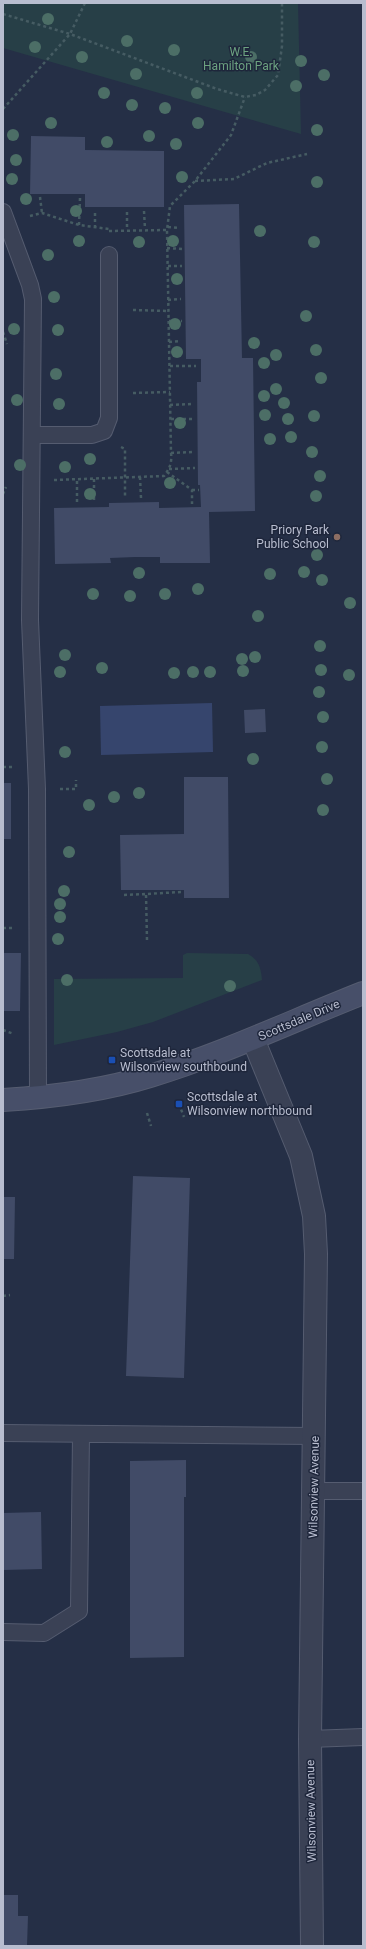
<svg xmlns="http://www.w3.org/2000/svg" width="366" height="1949" viewBox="0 0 366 1949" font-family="Roboto,sans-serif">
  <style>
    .green { fill: #273f47 }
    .water { fill: #36456d }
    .building { fill: #414b67 }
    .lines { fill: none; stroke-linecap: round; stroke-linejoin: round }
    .lane-casing { stroke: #555c70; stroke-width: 18 }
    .street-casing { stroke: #555c70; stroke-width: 24 }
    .secondary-casing { stroke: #555c70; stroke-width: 24 }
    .path { stroke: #465c63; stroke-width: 2.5; stroke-dasharray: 3 3; stroke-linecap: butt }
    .lane { stroke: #3a4155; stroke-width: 16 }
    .street { stroke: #3a4155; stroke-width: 22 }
    .secondary { stroke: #474f69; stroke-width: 22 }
    .tree { fill: #4c6e66 }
    .education-dot { fill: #8d6e63; stroke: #1e263b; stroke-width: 1.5 }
    .transit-dot { fill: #1a4fb4; stroke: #1e263b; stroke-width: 1.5 }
    .labels { text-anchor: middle; stroke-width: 3; stroke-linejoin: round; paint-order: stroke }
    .park-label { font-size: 12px; fill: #6ca280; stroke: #1e263b }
    .poi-label { font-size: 12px; fill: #b8bdcf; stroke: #1e263b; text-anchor: start }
    .street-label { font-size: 12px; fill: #b8bdcf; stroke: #1e263b }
  </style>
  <rect width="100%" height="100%" fill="#252f46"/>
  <!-- green -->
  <path class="green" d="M3,3h295l3,131 -298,-86z
    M187,953l61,1c11,6 13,14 14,26l-109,42 -36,10 -63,13v-66l129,-1v-23z"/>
  <!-- water -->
  <path class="water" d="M212,703l1,49 -112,3 -1,-49z"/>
  <!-- building -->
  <path class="building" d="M31,136l54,1v13l79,1v56h-79v-13h-55z
    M239,204l3,154h11l2,153 -46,1 1,51h-50v-6h-25l-25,1 1,5 -56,1 -1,-56 55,-1v-4l50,-1v6l42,-1 -1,-22h-2l-1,-103h4v-23h-15l-2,-154z
    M265,709l1,23 -21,1 -1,-23z
    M184,777h44l1,121h-45v-8h-63l-1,-55 64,-1z
    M3,783h8v56h-8z
    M3,953h18l-1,58h-17z
    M133,1176l57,2 -6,200 -58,-2z
    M3,1197h12l-1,62h-11z
    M186,1460v37h-2v160l-54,1v-197z
    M41,1512l1,57 -39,1v-57z
    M3,1895h15v21h10l-1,30h-24z"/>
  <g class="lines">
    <defs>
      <path id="lane" d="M3,212l27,73 3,14 -3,321 7,169 1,309
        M33,435h59l12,-4 5,-13v-163
        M3,1433l312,3
        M314,1491h49
        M3,1632l41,1 35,-22 2,-177
        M310,1739l53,-2"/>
      <path id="street" d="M253,1039l48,117 13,60 2,38 -6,485 2,207"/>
      <path id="secondary" d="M3,1100c50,-3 99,-9 147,-24 73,-22 142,-55 213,-83"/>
    </defs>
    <!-- lane casing -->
    <use href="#lane" class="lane-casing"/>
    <!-- street casing -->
    <use href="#street" class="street-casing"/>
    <!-- secondary casing -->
    <use href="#secondary" class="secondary-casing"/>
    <!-- path -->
    <path class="path" d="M3,14l67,20 147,55 28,8 11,-2 9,-5 13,-15 4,-29v-43
      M3,109l67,-75 15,-31
      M195,181l39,-2 33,-16 40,-9
      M40,197l2,16
      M144,211l1,18
      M127,212v17
      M30,216l12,-3 37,12 30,4
      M79,225l1,-27
      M168,227l12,1
      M95,228v-17
      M109,231l58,-1
      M167,248l15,1
      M168,266h14
      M168,300l13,-1
      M133,310l36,1
      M169,321h13
      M3,332l4,12
      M169,342l12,-1
      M170,366h26
      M133,393l37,-1
      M170,405l23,-1
      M171,419h22
      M121,447l4,2v48
      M171,453l23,-1
      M169,469l26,-1
      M167,472l25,18v14
      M140,477l1,21
      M94,479v24
      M54,480l110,-4c6,-8 8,-13 7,-23l-4,-223 3,-24 25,-25 36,-46 14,-38
      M192,490h7
      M3,494l3,-7
      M77,502v-22
      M3,767h9
      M60,789h16v-9
      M124,895l22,-1
      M3,928h11
      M147,940l-1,-46 35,-2
      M3,1030l11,4
      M179,1104l5,13
      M147,1113l4,13
      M3,1296l7,-1"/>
    <!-- lane -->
    <use href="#lane" class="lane"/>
    <!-- street -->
    <use href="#street" class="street"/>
    <!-- secondary -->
    <use href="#secondary" class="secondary"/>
  </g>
  <!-- trees -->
  <g class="tree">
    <circle cx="48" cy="19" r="6"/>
    <circle cx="127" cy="41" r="6"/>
    <circle cx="35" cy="47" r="6"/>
    <circle cx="174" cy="50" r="6"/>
    <circle cx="82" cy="57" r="6"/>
    <circle cx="251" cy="57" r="6"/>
    <circle cx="301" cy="61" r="6"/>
    <circle cx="136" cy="74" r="6"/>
    <circle cx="324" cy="75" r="6"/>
    <circle cx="296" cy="86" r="6"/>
    <circle cx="104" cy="93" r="6"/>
    <circle cx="197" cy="93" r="6"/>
    <circle cx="132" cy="105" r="6"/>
    <circle cx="165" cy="108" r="6"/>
    <circle cx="51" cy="123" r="6"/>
    <circle cx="198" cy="123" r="6"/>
    <circle cx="317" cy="130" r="6"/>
    <circle cx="13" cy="135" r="6"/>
    <circle cx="149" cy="136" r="6"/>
    <circle cx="107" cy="142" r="6"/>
    <circle cx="176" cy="144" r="6"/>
    <circle cx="16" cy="160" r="6"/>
    <circle cx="182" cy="177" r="6"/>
    <circle cx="12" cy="179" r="6"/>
    <circle cx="317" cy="182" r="6"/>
    <circle cx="26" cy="199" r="6"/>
    <circle cx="76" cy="211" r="6"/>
    <circle cx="260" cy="231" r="6"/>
    <circle cx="79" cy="241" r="6"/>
    <circle cx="173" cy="241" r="6"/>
    <circle cx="139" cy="242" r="6"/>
    <circle cx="314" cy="242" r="6"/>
    <circle cx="48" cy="255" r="6"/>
    <circle cx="177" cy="279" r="6"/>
    <circle cx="54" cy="297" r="6"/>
    <circle cx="306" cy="316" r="6"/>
    <circle cx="175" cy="324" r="6"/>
    <circle cx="14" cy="329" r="6"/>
    <circle cx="58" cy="330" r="6"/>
    <circle cx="254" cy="343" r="6"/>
    <circle cx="316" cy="350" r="6"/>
    <circle cx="177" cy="352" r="6"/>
    <circle cx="276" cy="355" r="6"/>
    <circle cx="264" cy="363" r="6"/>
    <circle cx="56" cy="374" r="6"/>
    <circle cx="321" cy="378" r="6"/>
    <circle cx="276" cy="389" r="6"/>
    <circle cx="264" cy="396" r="6"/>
    <circle cx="17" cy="400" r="6"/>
    <circle cx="284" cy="403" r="6"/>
    <circle cx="59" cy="404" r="6"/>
    <circle cx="265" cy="415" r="6"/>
    <circle cx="314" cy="416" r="6"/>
    <circle cx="288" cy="419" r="6"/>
    <circle cx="180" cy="423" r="6"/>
    <circle cx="291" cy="437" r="6"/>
    <circle cx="270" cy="439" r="6"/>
    <circle cx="312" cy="452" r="6"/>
    <circle cx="90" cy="459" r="6"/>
    <circle cx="20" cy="465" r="6"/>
    <circle cx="65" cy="467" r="6"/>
    <circle cx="320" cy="476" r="6"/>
    <circle cx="170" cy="483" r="6"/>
    <circle cx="90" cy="494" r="6"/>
    <circle cx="316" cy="496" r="6"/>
    <circle cx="317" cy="555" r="6"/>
    <circle cx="304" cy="572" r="6"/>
    <circle cx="139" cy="573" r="6"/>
    <circle cx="270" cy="574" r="6"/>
    <circle cx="322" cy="580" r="6"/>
    <circle cx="198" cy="589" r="6"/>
    <circle cx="93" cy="594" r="6"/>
    <circle cx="165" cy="594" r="6"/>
    <circle cx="130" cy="596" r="6"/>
    <circle cx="350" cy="603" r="6"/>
    <circle cx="258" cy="616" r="6"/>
    <circle cx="320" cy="646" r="6"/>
    <circle cx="65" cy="655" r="6"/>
    <circle cx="255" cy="657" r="6"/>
    <circle cx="242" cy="659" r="6"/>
    <circle cx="102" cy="668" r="6"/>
    <circle cx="321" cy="670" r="6"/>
    <circle cx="243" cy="671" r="6"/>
    <circle cx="60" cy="672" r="6"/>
    <circle cx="193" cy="672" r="6"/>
    <circle cx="210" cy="672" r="6"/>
    <circle cx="174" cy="673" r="6"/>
    <circle cx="349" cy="675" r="6"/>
    <circle cx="319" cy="692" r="6"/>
    <circle cx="323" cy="717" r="6"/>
    <circle cx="322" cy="747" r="6"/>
    <circle cx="65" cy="752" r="6"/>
    <circle cx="253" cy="759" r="6"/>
    <circle cx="327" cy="779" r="6"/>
    <circle cx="139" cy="793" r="6"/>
    <circle cx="114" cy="797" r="6"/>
    <circle cx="89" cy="805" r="6"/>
    <circle cx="323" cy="810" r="6"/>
    <circle cx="69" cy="852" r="6"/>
    <circle cx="64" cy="891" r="6"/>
    <circle cx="60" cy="904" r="6"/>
    <circle cx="60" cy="917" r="6"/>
    <circle cx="58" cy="939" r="6"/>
    <circle cx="67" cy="980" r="6"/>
    <circle cx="230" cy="986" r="6"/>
  </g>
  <!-- markers -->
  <circle class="education-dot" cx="337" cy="537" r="4"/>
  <g class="transit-dot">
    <rect x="108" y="1056" width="8" height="8" rx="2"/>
    <rect x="175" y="1100" width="8" height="8" rx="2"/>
  </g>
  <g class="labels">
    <!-- park labels -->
    <g class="park-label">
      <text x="241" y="56">W.E.<tspan x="241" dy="14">Hamilton Park</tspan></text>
    </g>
    <!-- poi labels -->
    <g class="poi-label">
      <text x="329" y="534" text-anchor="end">Priory Park<tspan x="329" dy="14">Public School</tspan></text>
      <text x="120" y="1057">Scottsdale at<tspan x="120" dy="14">Wilsonview southbound</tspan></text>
      <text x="187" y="1101">Scottsdale at<tspan x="187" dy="14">Wilsonview northbound</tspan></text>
    </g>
    <!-- street labels -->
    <g class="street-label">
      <text transform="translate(299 1020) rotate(-23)" y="4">Scottsdale Drive</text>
      <text transform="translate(314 1487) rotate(-89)" y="4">Wilsonview Avenue</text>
      <text transform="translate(311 1811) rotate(-91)" y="4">Wilsonview Avenue</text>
    </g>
  </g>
  <!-- border -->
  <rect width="366" height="1949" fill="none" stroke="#b8bdcf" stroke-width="8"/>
</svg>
